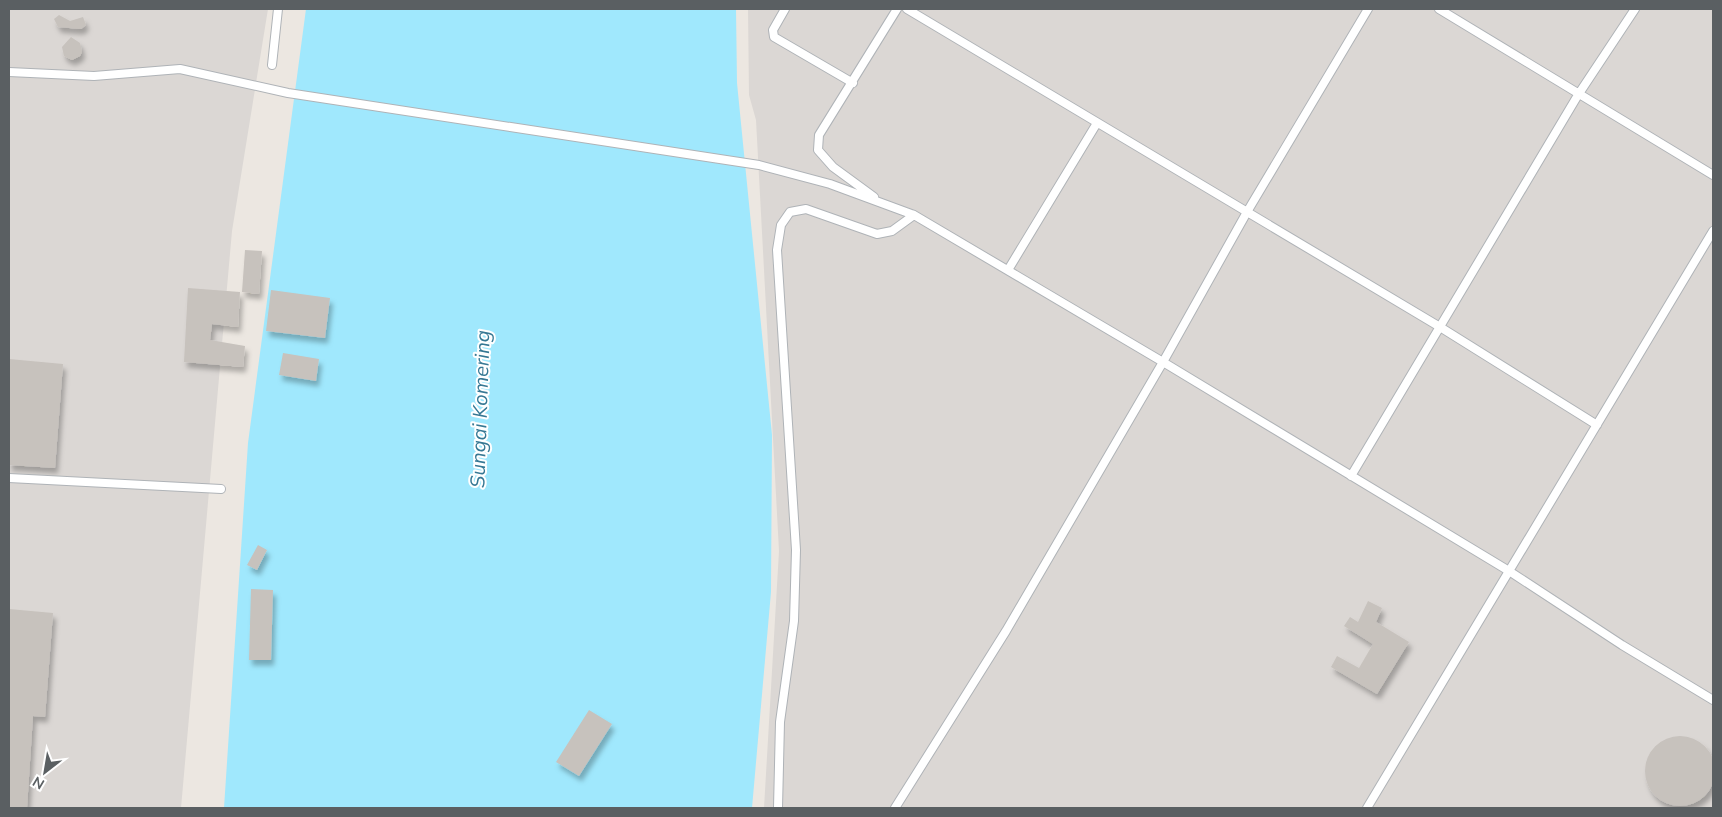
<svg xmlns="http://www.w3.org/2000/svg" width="1722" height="817" viewBox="0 0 1722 817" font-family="Mulish,sans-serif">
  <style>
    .industrial { fill: #dbd7d4 }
    .water { fill: #a0e8fd }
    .building { fill: #c7c2bd; filter: url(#shadow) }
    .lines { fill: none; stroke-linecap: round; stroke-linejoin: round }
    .lane-casing { stroke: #afb3b7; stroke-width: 10 }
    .lane { stroke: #fff; stroke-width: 8 }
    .labels { text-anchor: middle; stroke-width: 4; stroke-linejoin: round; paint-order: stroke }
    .water-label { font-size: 20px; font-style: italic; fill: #367894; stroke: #fff }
  </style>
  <defs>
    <filter id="shadow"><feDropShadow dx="3" dy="5.5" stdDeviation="2.5" flood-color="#0004"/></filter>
  </defs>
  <rect width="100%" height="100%" fill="#ece7e1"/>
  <!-- industrial -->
  <path class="industrial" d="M9,9h259l-36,222 -51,577h-172z
    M748,9h965v799h-949l15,-257 -23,-431 -7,-25z"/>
  <!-- water -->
  <path class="water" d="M306,9h430l1,74 35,352 -1,157 -19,216h-528l24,-365z"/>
  <!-- building -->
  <path class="building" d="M59,15l11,6 13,-4 3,8 -5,4 -23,-2 -4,-8z
    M71,37l9,6 2,9 -2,4 -8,4 -8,-4 -2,-9z
    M245,250l17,1 -3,43 -17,-2z
    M188,288l52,4 -2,35 -26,-3 -2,16 35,6 -2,21 -59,-5z
    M271,290l59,8 -5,40 -59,-7z
    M283,353l36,6 -3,22 -37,-6z
    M9,359l54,5 -8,104 -46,-3z
    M258,545l9,5 -10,20 -10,-5z
    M251,589l22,1 -2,70h-22z
    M1368,601l14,7 -6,14 33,20 -32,52 -46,-27 6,-11 22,12 14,-24 -29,-18 6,-9 8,5z
    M9,609l44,4 -8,104 -12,-1 -6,92h-18z
    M589,710l23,14 -33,52 -23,-14z
    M1645 771a35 35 0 1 1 70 0a35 35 0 1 1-70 0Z"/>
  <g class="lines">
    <defs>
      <path id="lane" d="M785,9l-12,21 1,7 79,46
        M907,9l533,318 157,98
        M1439,9l274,166
        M272,65l6,-56
        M9,72l85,4 86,-7 108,24 471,72 71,19 84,31 249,147 346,209 113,74 91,55
        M874,197l-41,-30 -15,-17 1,-15 78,-126
        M1008,270l89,-147
        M1351,476l227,-381 57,-86
        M9,478l212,11
        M778,808l2,-86 14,-101 2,-71 -19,-300 4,-25 9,-13 16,-3 71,25 15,-3 22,-16
        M895,808l111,-177 157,-269 84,-150 121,-203
        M1367,808l346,-577"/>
    </defs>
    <!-- lane casing -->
    <use href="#lane" class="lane-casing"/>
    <!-- lane -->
    <use href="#lane" class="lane"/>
  </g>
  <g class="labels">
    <!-- water labels -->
    <g class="water-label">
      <text transform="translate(480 409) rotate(-88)" y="7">Sungai Komering</text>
    </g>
  </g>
  <!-- border -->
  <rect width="1722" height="817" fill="none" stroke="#5a5f62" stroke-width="20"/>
  <!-- north arrow -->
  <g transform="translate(45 772) rotate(211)" stroke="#ffffff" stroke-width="4" paint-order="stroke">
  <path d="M0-4L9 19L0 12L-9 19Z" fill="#5a5f62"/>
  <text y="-8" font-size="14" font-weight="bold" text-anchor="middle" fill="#5a5f62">N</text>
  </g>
</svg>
